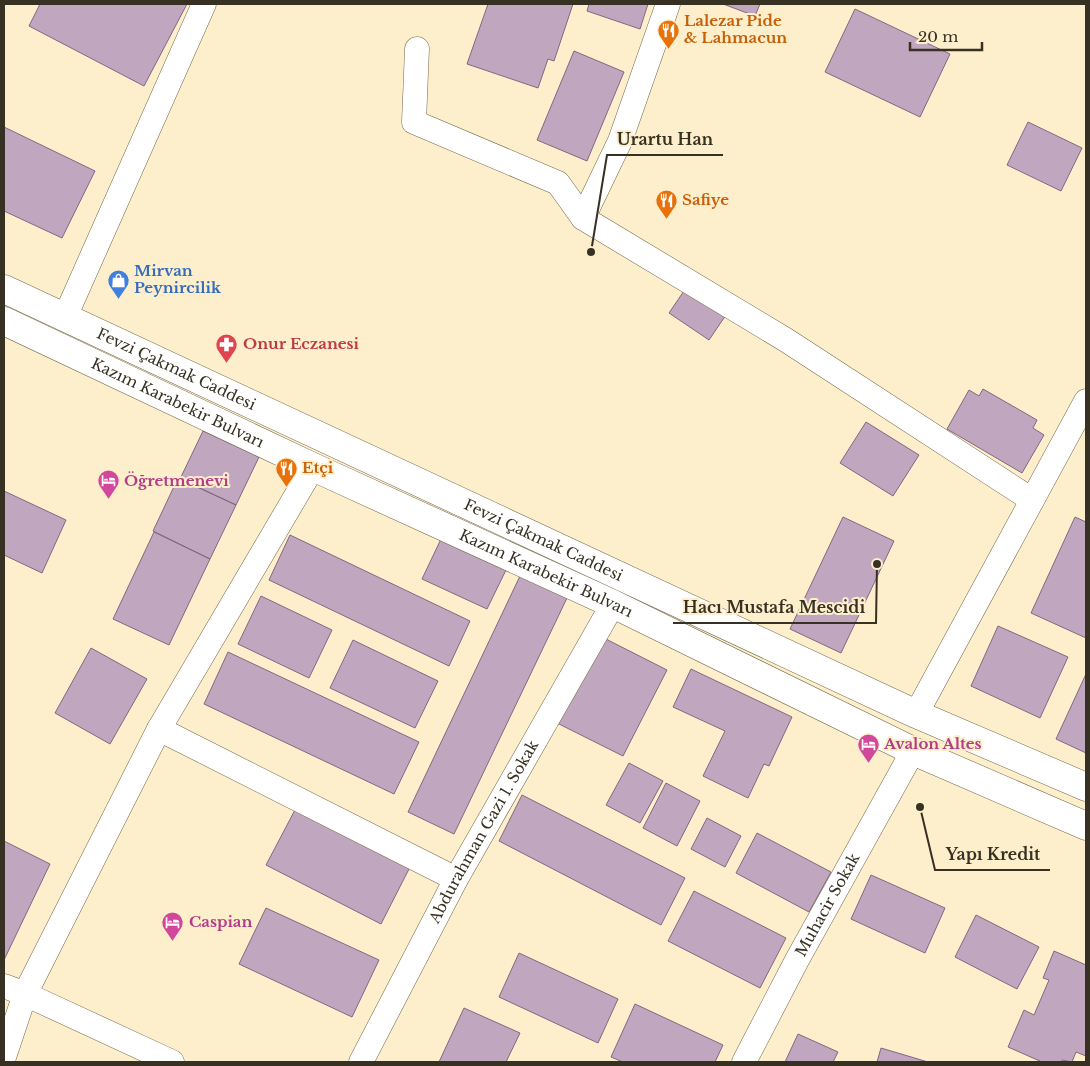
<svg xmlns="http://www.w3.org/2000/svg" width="1090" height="1066" viewBox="0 0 1090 1066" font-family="'Libre Baskerville',serif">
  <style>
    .building { fill: #c1a6c0; stroke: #816881 }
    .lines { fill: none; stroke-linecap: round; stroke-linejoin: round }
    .street-casing { stroke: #75684a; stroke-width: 25 }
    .secondary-casing { stroke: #75684a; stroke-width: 29 }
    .street { stroke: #fff; stroke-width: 24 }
    .secondary { stroke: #fff; stroke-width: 28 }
    .labels { text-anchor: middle; stroke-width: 4; stroke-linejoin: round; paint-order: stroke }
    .food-label { font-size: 15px; font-weight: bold; fill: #c56008; stroke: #fdeecc; text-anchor: start }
    .shop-label { font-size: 15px; font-weight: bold; fill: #366cbe; stroke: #fdeecc; text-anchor: start }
    .health-label { font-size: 15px; font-weight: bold; fill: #be3a42; stroke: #fdeecc; text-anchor: start }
    .street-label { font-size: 15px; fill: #363123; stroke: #fdeecc }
    .hotel-label { font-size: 15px; font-weight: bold; fill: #b23c85; stroke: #fdeecc; text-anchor: start }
    .leader { fill: none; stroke: #363123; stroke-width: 2 }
    .callout-dot { fill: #363123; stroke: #fdeecc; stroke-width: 2 }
    .callout-label { font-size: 16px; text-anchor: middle; font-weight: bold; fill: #363123; stroke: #fdeecc; stroke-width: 4; stroke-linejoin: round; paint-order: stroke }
  </style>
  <rect width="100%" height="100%" fill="#fdeecc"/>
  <!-- building -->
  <path class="building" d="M40,4h147l-43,82 -115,-60z
    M488,4h85l-19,57 -6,-2 -10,29 -71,-24z
    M589,4h59l-8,25 -53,-18z
    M723,4h37l-5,12z
    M855,9l95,45 -30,63 -95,-45z
    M574,51l50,21 -37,89 -50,-21z
    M1028,122l54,26 -21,43 -54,-26z
    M4,127l91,44 -33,67 -58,-27z
    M688,285l40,27 -19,28 -40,-27z
    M983,389l54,31 -4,8 11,7 -22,38 -75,-44 22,-39 10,6z
    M866,422l53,33 -26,41 -53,-33z
    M203,431l56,26 -23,48 -56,-26z
    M178,478l58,27 -26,54 -57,-28z
    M4,491l62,29 -24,53 -38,-18z
    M843,517l51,24 -53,112 -51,-24z
    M1075,517l11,5v116l-55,-25z
    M154,532l56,27 -41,86 -56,-26z
    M290,535l180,86 -21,45 -180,-86z
    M441,539l65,31 -19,39 -65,-30z
    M520,576l47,22 -113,236 -46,-22z
    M261,596l71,34 -23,48 -71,-34z
    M998,626l70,31 -28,61 -69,-32z
    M596,634l71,36 -44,86 -72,-36z
    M353,640l85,41 -23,47 -85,-40z
    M91,648l56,31 -37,65 -55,-31z
    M228,652l191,90 -25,52 -190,-90z
    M691,669l101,48 -23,49 -5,-2 -16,34 -45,-22 22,-45 -52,-24z
    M1086,674v79l-30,-14z
    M629,763l34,18 -23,42 -34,-18z
    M666,783l34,18 -23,45 -34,-18z
    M522,795l163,83 -24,47 -162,-84z
    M296,808l114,59 -29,57 -115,-59z
    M707,818l34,18 -16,31 -34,-18z
    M757,833l74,39 -22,40 -73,-39z
    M4,841l46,23 -46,96z
    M871,875l74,33 -20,45 -74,-34z
    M694,891l92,47 -26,50 -92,-47z
    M266,908l113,52 -27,57 -113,-53z
    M976,915l63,32 -22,42 -62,-32z
    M1054,951l32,14v91l-10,-4 -4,10 -10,-2 -1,2h-19l-34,-15 16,-37 10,5 15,-35 -6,-2z
    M519,953l99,46 -20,44 -99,-46z
    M635,1004l88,41 -8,17h-92l-12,-5z
    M464,1008l56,25 -14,29h-67z
    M798,1034l40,18 -5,10h-48z
    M881,1048l47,14h-51z"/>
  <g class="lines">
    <defs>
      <g id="street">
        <path d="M417,49l-3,73 144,61 25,35 203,122 246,160"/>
        <path d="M583,218l37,-77 48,-137"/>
        <path d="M65,317l139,-313"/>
        <path d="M916,714l170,-313"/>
        <path d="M159,729l297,150"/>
        <path d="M4,986l21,8 147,68"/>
        <path d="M4,1057l21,-63 134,-265 154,-262"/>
        <path id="s1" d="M361,1062l95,-183 157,-275"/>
        <path id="s2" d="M744,1062l53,-102 116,-209"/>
      </g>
      <g id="secondary">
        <path id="s3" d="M4,289l912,425 170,73"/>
        <path id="s4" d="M4,321l309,146 300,137 300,147 173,75"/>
      </g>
    </defs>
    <!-- street casing -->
    <use href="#street" class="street-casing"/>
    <!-- secondary casing -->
    <use href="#secondary" class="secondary-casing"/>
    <!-- street -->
    <use href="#street" class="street"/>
    <!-- secondary -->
    <use href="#secondary" class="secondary"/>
  </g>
  <!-- icons -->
  <defs>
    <symbol id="restaurant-pin" viewBox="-11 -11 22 30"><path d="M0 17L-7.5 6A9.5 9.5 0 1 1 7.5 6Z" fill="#e8710a" stroke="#fdeecc"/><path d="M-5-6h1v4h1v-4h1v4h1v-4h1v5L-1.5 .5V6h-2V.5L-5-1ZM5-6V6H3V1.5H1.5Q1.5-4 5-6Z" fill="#fff"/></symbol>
    <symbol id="shop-pin" viewBox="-11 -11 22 30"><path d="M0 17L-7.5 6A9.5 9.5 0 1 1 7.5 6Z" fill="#3f7fe0" stroke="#fdeecc"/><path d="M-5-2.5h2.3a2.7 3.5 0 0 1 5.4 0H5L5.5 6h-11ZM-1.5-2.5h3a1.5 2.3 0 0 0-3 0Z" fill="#fff"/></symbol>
    <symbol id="pharmacy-pin" viewBox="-11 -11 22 30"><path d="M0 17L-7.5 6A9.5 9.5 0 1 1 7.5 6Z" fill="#e0444e" stroke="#fdeecc"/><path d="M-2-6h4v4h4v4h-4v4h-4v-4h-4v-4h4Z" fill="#fff"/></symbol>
    <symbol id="hotel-pin" viewBox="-11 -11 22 30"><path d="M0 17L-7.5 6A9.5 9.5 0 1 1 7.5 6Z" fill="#d1479c" stroke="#fdeecc"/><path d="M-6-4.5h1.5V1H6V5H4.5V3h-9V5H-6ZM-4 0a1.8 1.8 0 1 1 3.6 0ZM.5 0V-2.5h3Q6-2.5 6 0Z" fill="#fff"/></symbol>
  </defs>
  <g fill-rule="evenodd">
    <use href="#restaurant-pin" x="656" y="18" width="25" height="34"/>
    <use href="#restaurant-pin" x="654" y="188" width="25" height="34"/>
    <use href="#shop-pin" x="106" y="268" width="25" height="34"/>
    <use href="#pharmacy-pin" x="214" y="332" width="25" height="34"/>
    <use href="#restaurant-pin" x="274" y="456" width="25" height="34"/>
    <use href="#hotel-pin" x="96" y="468" width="25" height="34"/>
    <use href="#hotel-pin" x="856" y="732" width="25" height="34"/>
    <use href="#hotel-pin" x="160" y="910" width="25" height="34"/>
  </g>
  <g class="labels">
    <!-- food labels -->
    <g class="food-label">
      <text x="684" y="26">Lalezar Pide<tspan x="684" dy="17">&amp; Lahmacun</tspan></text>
      <text x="682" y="205">Safiye</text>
      <text x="302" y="473">Etçi</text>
    </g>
    <!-- shop labels -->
    <g class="shop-label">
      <text x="134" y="276">Mirvan<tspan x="134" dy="17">Peynircilik</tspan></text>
    </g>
    <!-- health labels -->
    <g class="health-label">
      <text x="243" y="349">Onur Eczanesi</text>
    </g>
    <!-- street labels -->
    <g class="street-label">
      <text dy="5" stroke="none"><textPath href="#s3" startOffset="190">Fevzi Çakmak Caddesi</textPath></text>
      <text dy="5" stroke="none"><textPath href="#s4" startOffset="192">Kazım Karabekir Bulvarı</textPath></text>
      <text dy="5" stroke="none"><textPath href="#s3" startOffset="595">Fevzi Çakmak Caddesi</textPath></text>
      <text dy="5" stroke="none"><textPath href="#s4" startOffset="598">Kazım Karabekir Bulvarı</textPath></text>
      <text dy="5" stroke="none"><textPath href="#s1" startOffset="261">Abdurahman Gazi 1. Sokak</textPath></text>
      <text dy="5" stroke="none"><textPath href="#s2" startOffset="178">Muhacir Sokak</textPath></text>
    </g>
    <!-- hotel labels -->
    <g class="hotel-label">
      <text x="124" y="486">Öğretmenevi</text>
      <text x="884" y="749">Avalon Altes</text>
      <text x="189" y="927">Caspian</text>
    </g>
  </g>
  <!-- callouts -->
  <path class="leader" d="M591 252L607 155H723M877 564L876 623H673M920 807L935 870H1050"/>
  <g class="callout-dot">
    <circle cx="591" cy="252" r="5"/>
    <circle cx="877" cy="564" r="5"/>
    <circle cx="920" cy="807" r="5"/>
  </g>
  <g class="callout-label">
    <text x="665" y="145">Urartu Han</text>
    <text x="774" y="613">Hacı Mustafa Mescidi</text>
    <text x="993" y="860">Yapı Kredit</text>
  </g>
  <!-- border -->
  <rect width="1090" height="1066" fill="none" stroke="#363123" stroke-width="10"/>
  <!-- scale -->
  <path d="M910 42v8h72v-8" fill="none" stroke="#363123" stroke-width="2.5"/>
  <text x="918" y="42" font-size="15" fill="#363123" stroke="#fdeecc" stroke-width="4" paint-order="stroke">20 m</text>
</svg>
